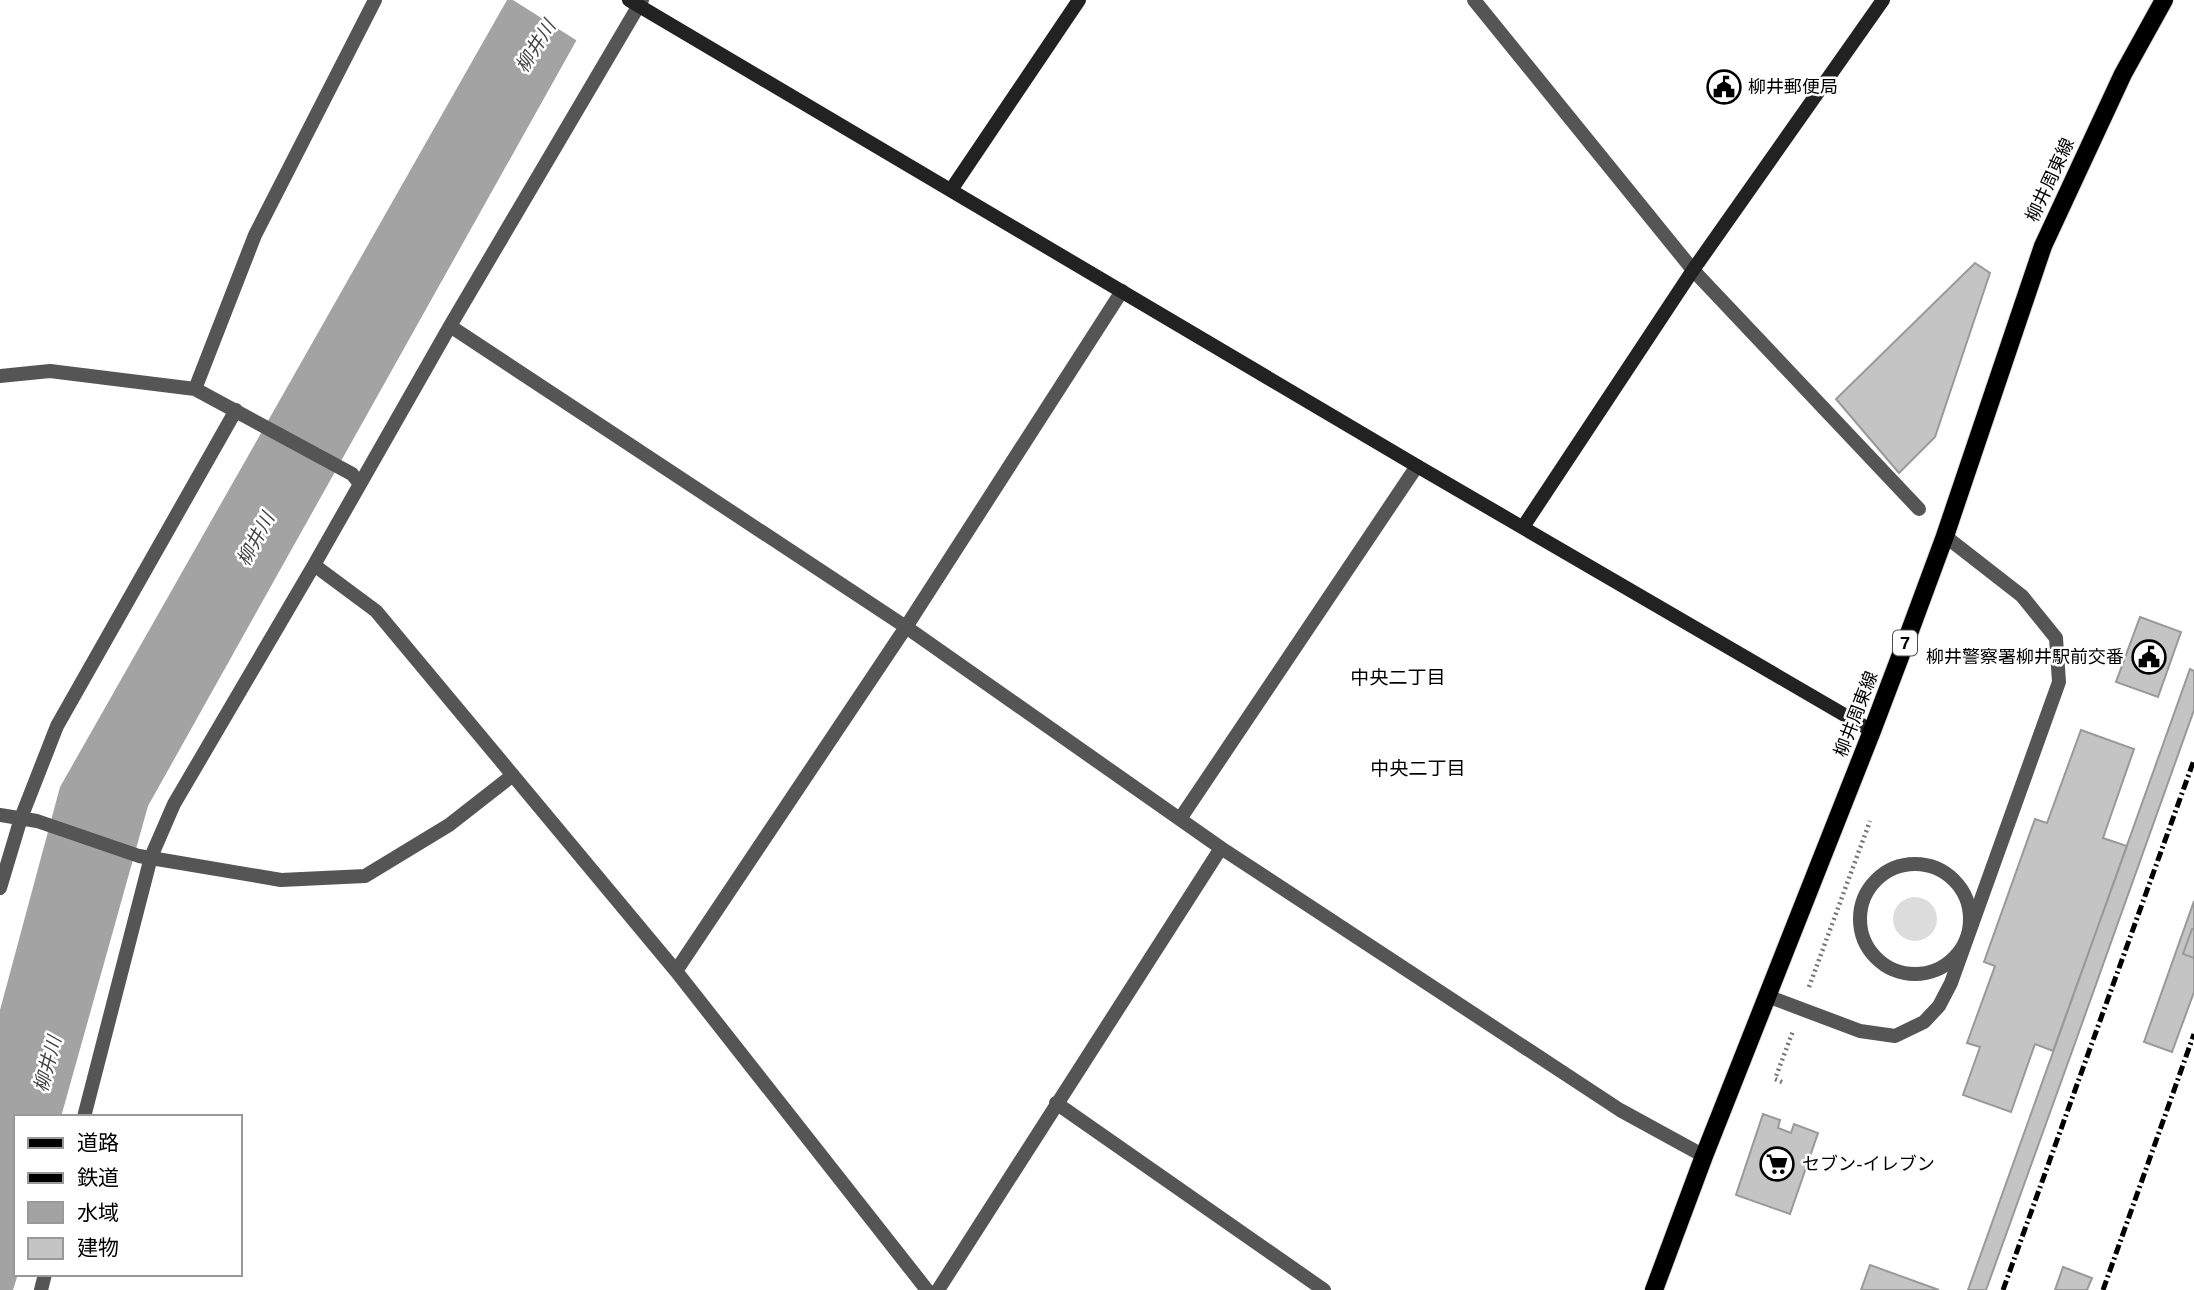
<svg xmlns="http://www.w3.org/2000/svg" width="2194" height="1290" viewBox="0 0 2194 1290" font-family="'Public Sans','Noto Sans JP',sans-serif">
  <style>
    .green { fill: #dcdcdc }
    .water { fill: #a3a3a3 }
    .pier { fill: #fff }
    .building { fill: #c4c4c4; stroke: #999; stroke-width: 2 }
    .lines { fill: none; stroke-linecap: round; stroke-linejoin: round }
    .primary-casing { stroke: #dbdbdb; stroke-width: 20 }
    .path { stroke: #777; stroke-width: 4.5; stroke-dasharray: 2 3.5; stroke-linecap: butt }
    .street { stroke: #555; stroke-width: 14 }
    .secondary { stroke: #222; stroke-width: 14 }
    .primary { stroke: #000; stroke-width: 18 }
    .rail { stroke: #000; stroke-width: 5; stroke-dasharray: 10 3.5 2 3.5; stroke-linecap: butt }
    .labels { text-anchor: middle; stroke-width: 5; stroke-linejoin: round; paint-order: stroke }
    .shield { fill: #fff; stroke: #4c4c4c; stroke-width: 2 }
    .shield-label { font-size: 16px; font-weight: bold; fill: #000 }
    .poi-label { font-size: 18px; fill: #000; stroke: #fff; text-anchor: start }
    .street-label { font-size: 18px; fill: #000; stroke: #fff }
    .water-label { font-size: 19px; font-style: italic; fill: #444; stroke: #fff }
    .neighbourhood-label { font-size: 19px; fill: #000; stroke: #fff }
  </style>
  <rect width="100%" height="100%" fill="#fff"/>
  <!-- green -->
  <path class="green" d="M1893 919a22 22 0 1 1 44 0a22 22 0 1 1-44 0Z"/>
  <!-- water -->
  <path class="water" d="M507,0h92l-451,806 -87,311h-45v157h2l-5,16h-13v-280l60,-223z"/>
  <!-- pier -->
  <path class="pier" d="M513,0h89l-23,42z"/>
  <!-- building -->
  <path class="building" d="M1975,263l15,10 -55,164 -36,36 -63,-74z
    M2140,617l41,15 -23,65 -42,-15z
    M2190,669l4,2v39l-124,347 -84,233h-18z
    M2081,730l53,19 -31,89 24,8 -74,205 -18,-7 -24,68 -48,-17 17,-48 -13,-4 28,-77 -11,-4 51,-143 12,4z
    M2194,901v91l-22,60 -28,-10z
    M2192,929h2v29l-11,-4z
    M1763,1114l17,6 -2,8 13,5 3,-9 24,9 -28,81 -54,-19z
    M1870,1265l69,25h-78z
    M2063,1267l29,11 -5,12h-32z"/>
  <g class="lines">
    <defs>
      <path id="primary" d="M1654,1290l50,-134 168,-425 39,-103 34,-92 98,-290 80,-172 41,-74"/>
    </defs>
    <!-- primary casing -->
    <use href="#primary" class="primary-casing"/>
    <!-- path -->
    <path class="path" d="M1809,987l61,-166
      M1782,1082l-7,-3 18,-48"/>
    <!-- street -->
    <path class="street" d="M1474,0l219,270 226,239
      M450,326l456,301 315,221 399,262 84,46
      M0,376l50,-5 145,18 157,85 8,10
      M195,389l60,-154 120,-235
      M314,565l62,46 300,360 251,319
      M0,815l37,6 102,35 142,24 84,-4 84,-51 64,-50
      M1180,819l237,-353
      M1860 919a55 55 0 1 1 110 0a55 55 0 1 1-110 0Z
      M0,888l21,-70 36,-92 179,-316
      M676,971l230,-344 216,-336
      M1767,996l93,35 35,5 29,-14 15,-16 12,-23 108,-301 -3,-44 -34,-42 -77,-60
      M1056,1103l268,187
      M84,1117l67,-260 23,-53 140,-239 136,-239 192,-326
      M41,1290l4,-16
      M938,1290l283,-442"/>
    <!-- secondary -->
    <path class="secondary" d="M629,0l788,466 455,265
      M951,190l128,-190
      M1523,527l170,-257 190,-270"/>
    <!-- primary -->
    <use href="#primary" class="primary"/>
    <!-- rail -->
    <path class="rail" d="M2003,1290l191,-530
      M2103,1290l91,-256"/>
  </g>
  <!-- icons -->
  <defs>
    <symbol id="civic-ring" viewBox="-11 -11 22 22"><circle r="9.5" fill="#fff" stroke="#000" stroke-width="1.5"/><path d="M-.6-6.5H3V-4.5H.6V-3L4-1V1h2V6H-6V1h2V-1L-.6-3ZM-1.2 2.5V6h2.4V2.5Z" fill="#000"/></symbol>
    <symbol id="supermarket-ring" viewBox="-11 -11 22 22"><circle r="9.5" fill="#fff" stroke="#000" stroke-width="1.5"/><path d="M-6-5.5h2.5l.6 2H6L4.5 2H-2.5L-4.4-4H-6ZM-1.5 3.2a1.3 1.3 0 1 0 .1 0ZM3 3.2a1.3 1.3 0 1 0 .1 0Z" fill="#000"/></symbol>
  </defs>
  <g fill-rule="evenodd">
    <use href="#civic-ring" x="1705" y="68" width="38" height="38"/>
    <use href="#civic-ring" x="2130" y="638" width="38" height="38"/>
    <use href="#supermarket-ring" x="1758" y="1145" width="38" height="38"/>
  </g>
  <g class="labels">
    <!-- shield labels -->
    <rect class="shield" x="1893" y="630.5" width="24" height="25" rx="5"/>
    <g class="shield-label">
      <text x="1905" y="649">7</text>
    </g>
    <!-- poi labels -->
    <g class="poi-label">
      <text x="1748" y="93">柳井郵便局</text>
      <text x="2124" y="663" text-anchor="end">柳井警察署柳井駅前交番</text>
      <text x="1802" y="1170">セブン-イレブン</text>
    </g>
    <!-- street labels -->
    <g class="street-label">
      <text transform="translate(2050 180) rotate(-65)" y="6">柳井周東線</text>
      <text transform="translate(1856 714) rotate(-69)" y="6">柳井周東線</text>
    </g>
    <!-- water labels -->
    <g class="water-label">
      <text transform="translate(535 46) rotate(-58)" y="7">柳井川</text>
      <text transform="translate(255 539) rotate(-62)" y="7">柳井川</text>
      <text transform="translate(47 1064) rotate(-75)" y="7">柳井川</text>
    </g>
    <!-- neighbourhood labels -->
    <g class="neighbourhood-label">
      <text x="1398" y="684">中央二丁目</text>
      <text x="1418" y="775">中央二丁目</text>
    </g>
  </g>
  <!-- legend -->
  <rect x="14" y="1115" width="228" height="161" fill="#ffffff" stroke="#999999" stroke-width="2"/>
  <rect x="28" y="1138" width="35" height="10" fill="#000000" stroke="#999999" stroke-width="2"/>
  <text x="77" y="1150" font-size="21" fill="#000000">道路</text>
  <rect x="28" y="1173" width="35" height="10" fill="#000000" stroke="#999999" stroke-width="2"/>
  <text x="77" y="1185" font-size="21" fill="#000000">鉄道</text>
  <rect x="28" y="1202" width="35" height="21" fill="#a3a3a3" stroke="#999999" stroke-width="2"/>
  <text x="77" y="1220" font-size="21" fill="#000000">水域</text>
  <rect x="28" y="1238" width="35" height="21" fill="#c4c4c4" stroke="#999999" stroke-width="2"/>
  <text x="77" y="1255" font-size="21" fill="#000000">建物</text>
</svg>
